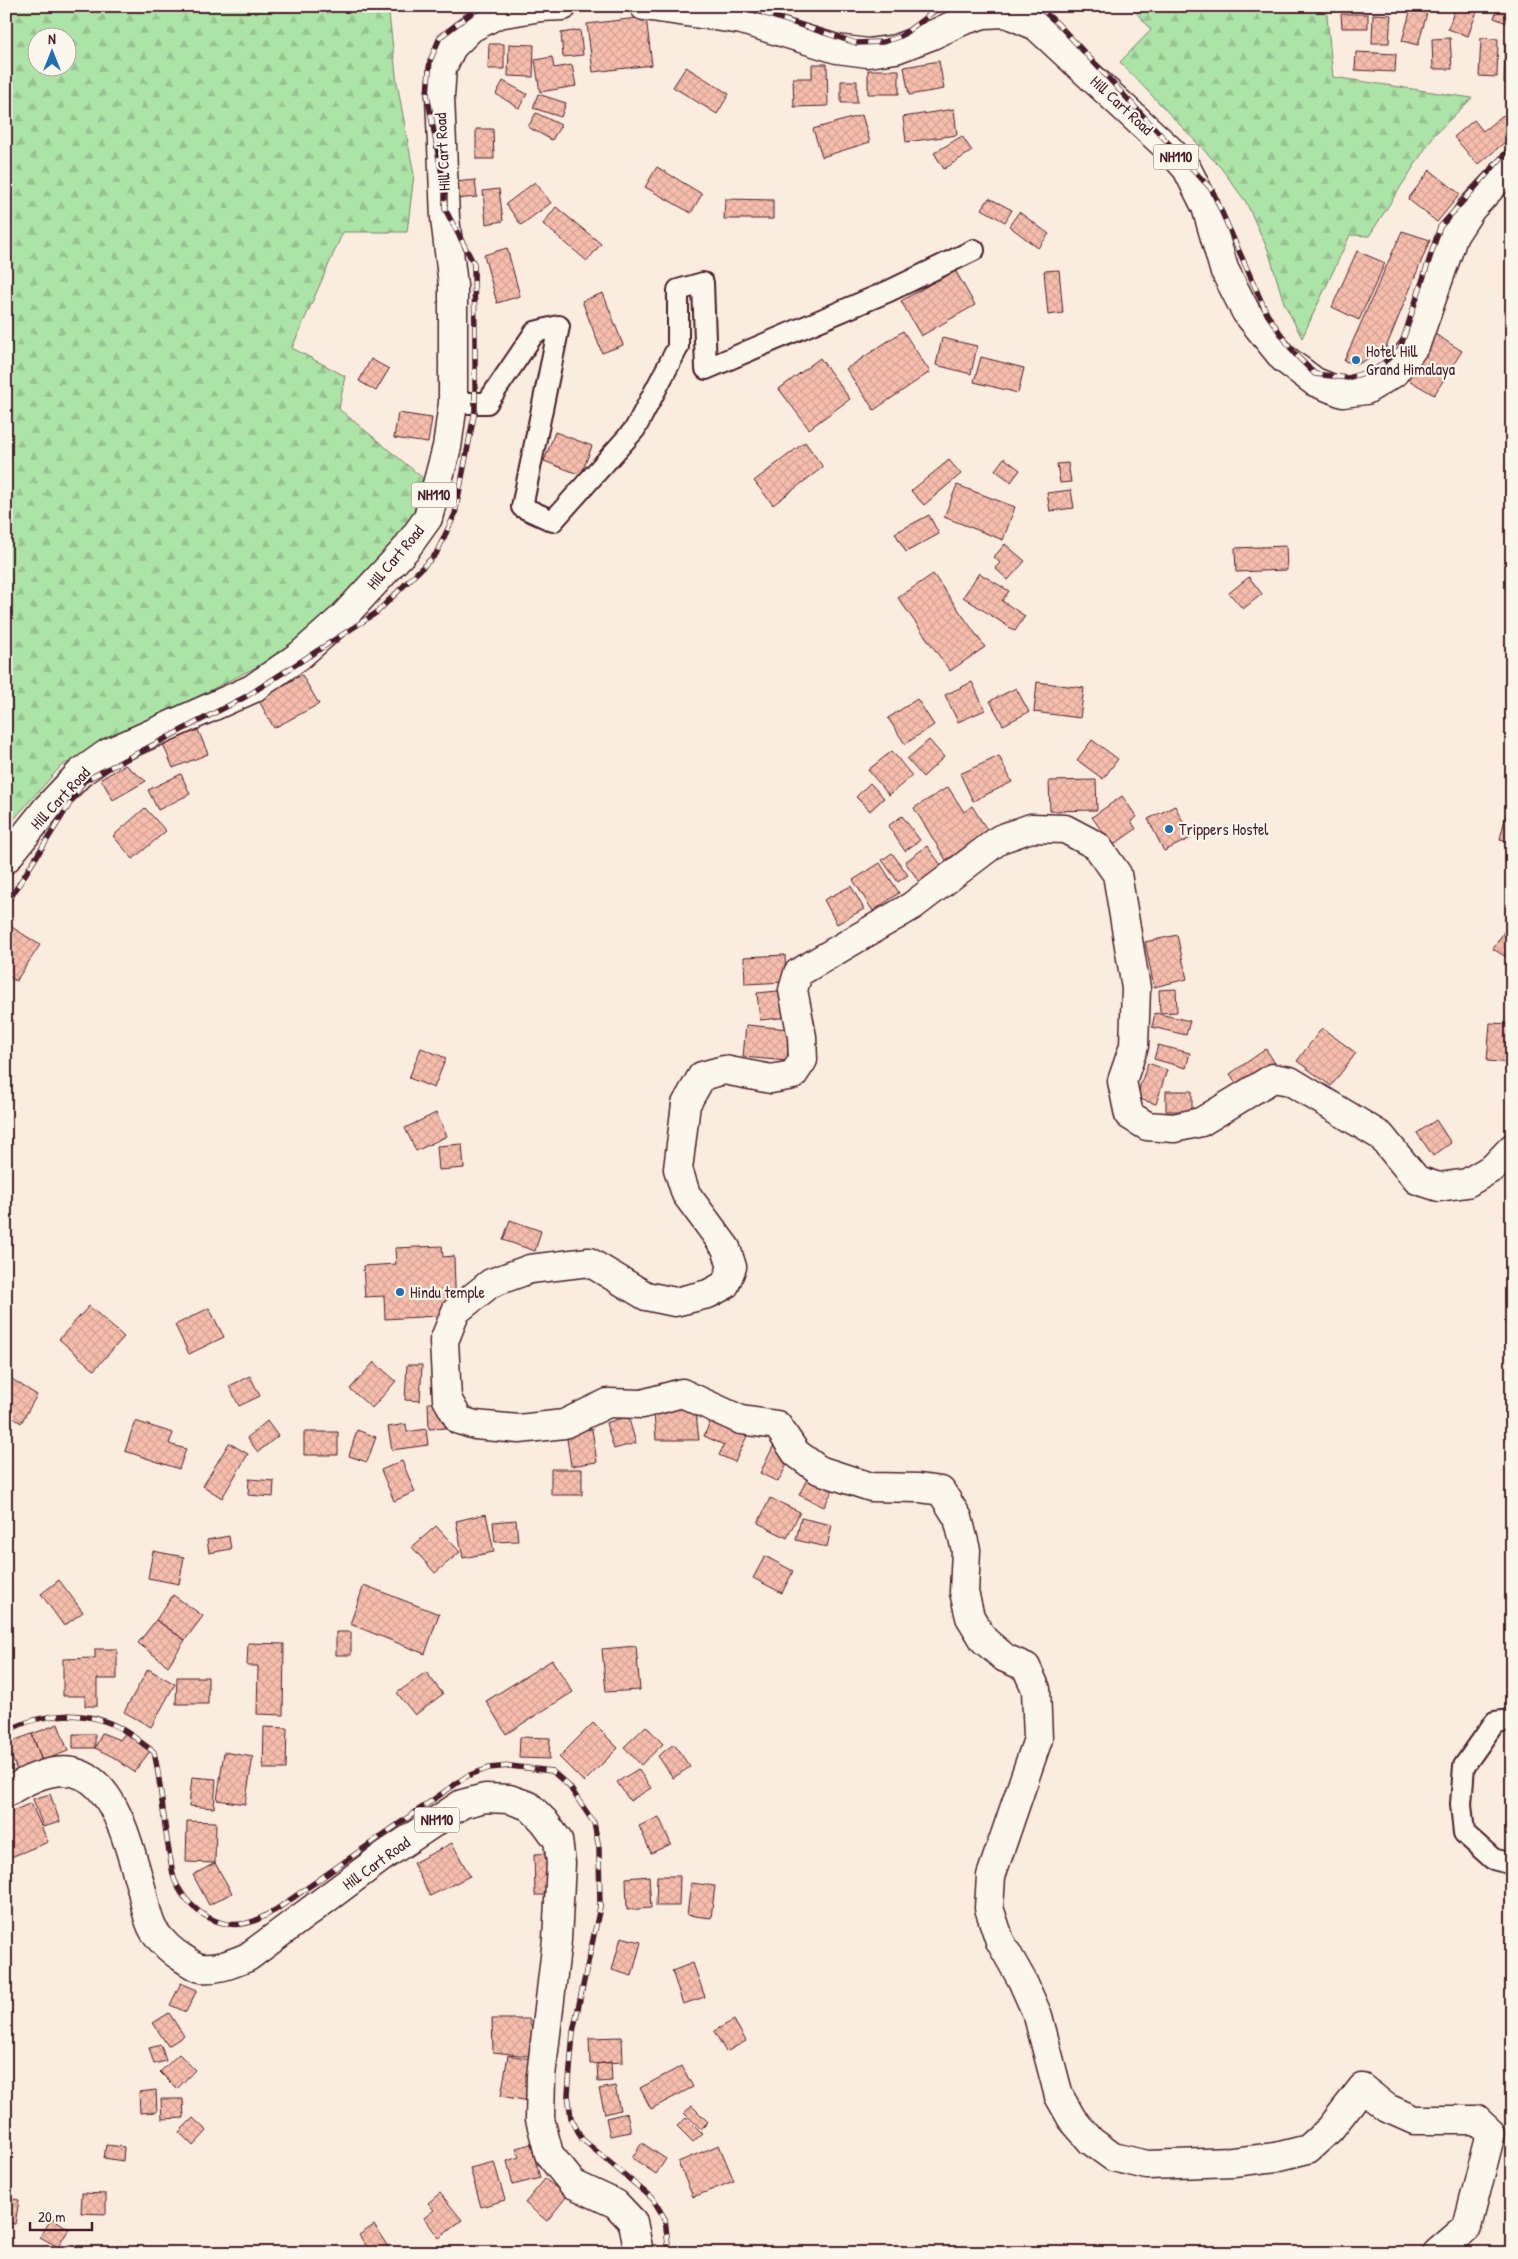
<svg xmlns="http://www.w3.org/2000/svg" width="1518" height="2259" viewBox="0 0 1518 2259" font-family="'Patrick Hand',sans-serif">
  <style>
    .forest { fill: url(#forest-firs); stroke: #7b8169; fill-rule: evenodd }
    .building { fill: url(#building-cross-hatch); stroke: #4a1f2b }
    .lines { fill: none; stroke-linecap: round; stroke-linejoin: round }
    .minor-casing { stroke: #4a1f2b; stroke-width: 24 }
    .secondary-casing { stroke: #4a1f2b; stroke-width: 31 }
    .trunk-casing { stroke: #4a1f2b; stroke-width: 31 }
    .minor { stroke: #fbf7ec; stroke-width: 20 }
    .secondary { stroke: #fbf7ec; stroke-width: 28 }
    .trunk { stroke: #fbf7ec; stroke-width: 28 }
    .rail-casing { stroke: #4a1f2b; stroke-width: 5.5 }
    .rail { stroke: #fbf7ec; stroke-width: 4; stroke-dasharray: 11; stroke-linecap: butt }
    .poi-dot { fill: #1f6fb2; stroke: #fbf7ec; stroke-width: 2 }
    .labels { text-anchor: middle; stroke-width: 4.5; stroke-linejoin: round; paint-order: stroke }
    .shield { fill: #fbf7ec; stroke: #7f6065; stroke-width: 1 }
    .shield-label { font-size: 15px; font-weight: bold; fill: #4a1f2b }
    .street-label { font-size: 16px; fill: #4a1f2b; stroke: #fbf7ec }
    .poi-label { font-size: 16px; fill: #4a1f2b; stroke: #fbf7ec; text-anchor: start }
  </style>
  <defs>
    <pattern id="forest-firs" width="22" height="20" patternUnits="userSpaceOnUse" patternTransform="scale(1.25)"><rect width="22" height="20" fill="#ace3a7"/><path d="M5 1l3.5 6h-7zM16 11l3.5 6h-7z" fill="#96c290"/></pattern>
    <pattern id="building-cross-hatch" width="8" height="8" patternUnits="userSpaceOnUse" patternTransform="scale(1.25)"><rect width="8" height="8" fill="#f7bead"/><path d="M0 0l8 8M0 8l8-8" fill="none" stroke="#d5a395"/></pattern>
  </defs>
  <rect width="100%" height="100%" fill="#faecdf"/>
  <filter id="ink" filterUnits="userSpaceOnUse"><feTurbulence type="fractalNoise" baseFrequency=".02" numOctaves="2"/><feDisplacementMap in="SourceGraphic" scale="10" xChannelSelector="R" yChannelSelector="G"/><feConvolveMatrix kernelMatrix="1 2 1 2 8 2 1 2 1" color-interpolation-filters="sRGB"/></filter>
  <g filter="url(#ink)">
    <!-- forest -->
    <path class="forest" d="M6,6h382l9,77 17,92 -7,57h-64l-51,116 53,28 -6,33 84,69 -10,37 -15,24 -58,70 -60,46 -219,111 -55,62zM38,38h30v30h-30z
      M1131,6h195l7,71 139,21 -38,37 -65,101 -19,-1 -48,103 -18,-35 -16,-53 -22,-48 -25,-34 -101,-106 31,-32z"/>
    <!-- building -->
    <path class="building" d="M1456,6h23l-11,30 -20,-7z
      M1498,6h14v19l-18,-7z
      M1411,9l16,4 -9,32 -16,-4z
      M1341,14h27v14h-26z
      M1373,14l18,1 -2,28h-17z
      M646,17l6,48 -59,7 -6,-48z
      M580,30l3,25 -20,2 -2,-24z
      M1450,38l2,31h-19l-1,-30z
      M1481,38l17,1 -1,38 -18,-1z
      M1505,43h7v40h-8z
      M489,44h15v25h-16z
      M509,44l25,1 -1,32 -25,-1z
      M1356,52l40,2 -1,18 -40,-2z
      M552,57l2,11 18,-3 4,21 -36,6 -5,-32z
      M939,61l5,28 -35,6 -5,-28z
      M812,64h15l1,42 -34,1 -1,-29h19z
      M686,67l43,27 -12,20 -44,-27z
      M868,70h31v24h-31z
      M503,81l24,13 -8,14 -23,-14z
      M841,81h16v22h-16z
      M538,94l28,9 -5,14 -28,-9z
      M954,109l3,26 -51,7 -3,-25z
      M536,113l25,12 -9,15 -24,-13z
      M862,115l8,27 -48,15 -9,-28z
      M1503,115l9,11v10l-34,29 -24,-28 20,-17 9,11z
      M476,129h17l1,30h-18z
      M962,136l10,15 -28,18 -10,-16z
      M657,167l45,27 -11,19 -46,-26z
      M1430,170l30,24 -23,28 -29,-23z
      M475,180l2,17 -21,2 -1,-17z
      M535,182l16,21 -30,22 -15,-21z
      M499,189l4,32 -17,3 -3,-33z
      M989,198l23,12 -7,12 -23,-13z
      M725,199l48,1v19h-49z
      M556,207l45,37 -14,17 -44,-37z
      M1019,212l30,22 -11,14 -29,-22z
      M1402,231l28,9 -45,110 -27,14 -14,-3z
      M507,248l13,48 -23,7 -13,-48z
      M1357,251l28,12 -26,57 -27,-13z
      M955,270l20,35 -54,31 -20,-35z
      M1059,270l4,43 -15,2 -4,-44z
      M603,293l20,52 -21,8 -20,-52z
      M903,331l27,41 -56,38 -28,-41z
      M1435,334l27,17 -28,44 -27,-16z
      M942,338l35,8 -6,28 -35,-9z
      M981,357l43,11 -6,25 -44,-11z
      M820,358l30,41 -41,30 -30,-40z
      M371,359l18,10 -13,22 -17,-10z
      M398,413l34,5 -4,25 -34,-5z
      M555,432l37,14 -11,29 -37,-14z
      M805,442l18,25 -50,38 -19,-24z
      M1004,458l16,12 -9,12 -16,-12z
      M949,460l12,14 -37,31 -13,-14z
      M1068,463l3,19 -11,1 -3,-19z
      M957,485l58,22 -12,33 -59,-23z
      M1071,490l3,18 -24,3 -3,-18z
      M929,515l10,19 -33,18 -11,-19z
      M1005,544l20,17 -17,19 -13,-12 5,-5 -6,-6z
      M1286,546l1,24 -51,2 -1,-24z
      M979,573l30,18 -7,10 23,15 -10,15 -52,-34z
      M933,574l52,73 -35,24 -52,-73z
      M1249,577l13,17 -19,15 -14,-16z
      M302,675l17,29 -45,24 -16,-29z
      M972,682l13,28 -27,12 -13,-27z
      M1037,682l47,6 -4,30 -46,-6z
      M1016,688l13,24 -26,13 -13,-24z
      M917,699l17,26 -29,19 -17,-26z
      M198,730l10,24 -35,14 -10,-24z
      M929,740l15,17 -21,20 -16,-18z
      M1092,740l26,19 -15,20 -26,-19z
      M892,751l20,25 -23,19 -21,-25z
      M999,756l13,26 -39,19 -13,-27z
      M125,765l21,16 -33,19 -12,-21z
      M181,774l9,20 -32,16 -10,-20z
      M1096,780l1,30 -47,1 -1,-30z
      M870,783l14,15 -14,13 -14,-14z
      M948,787l16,25 8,-6 17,27 -43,27 -32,-52z
      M1512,790v52l-12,-3z
      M1122,796l15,21 -6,4 5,8 -24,17 -20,-29z
      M1175,806l16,32 -27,13 -16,-32z
      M145,808l21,23 -33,28 -20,-23z
      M902,816l18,24 -15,11 -17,-25z
      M927,846l17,23 -22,16 -17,-23z
      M892,853l16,22 -10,7 -16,-22z
      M880,863l19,30 -26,18 -20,-31z
      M851,886l13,23 -27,15 -13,-24z
      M1512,919v33l-4,6 -15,-9z
      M7,924l33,21 -24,36 -10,-6z
      M1177,935l10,44 -33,8 -9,-45z
      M785,955l1,27 -41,2 -1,-27z
      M1176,989l1,23 -17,1 -1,-23z
      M788,990l3,27 -31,3 -3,-27z
      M1155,1013l35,8 -4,14 -34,-8z
      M1490,1023l22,1v39l-25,-2z
      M746,1025l44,4 -3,32 -44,-4z
      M1322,1028l34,25 -25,33 -34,-25z
      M1158,1045l32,8 -4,15 -32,-9z
      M421,1048l25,10 -12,30 -25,-10z
      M1266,1049l10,16 -36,24 -10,-15z
      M1148,1063l19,7 -11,34 -20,-6z
      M1166,1091h26v20h-26z
      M436,1113l11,23 -31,15 -11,-23z
      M1436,1120l15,23 -18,13 -16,-23z
      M462,1144l2,24 -25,2 -2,-24z
      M510,1220l31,11 -6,20 -32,-11z
      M442,1246l1,11 11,-1 2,59 -71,4 -1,-23 -19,1 -2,-31 33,-2 -1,-16z
      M89,1306l35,31 -30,33 -35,-31z
      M209,1308l15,29 -35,17 -14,-29z
      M374,1362l22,19 -24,27 -22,-19z
      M407,1365h15l-2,36 -15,-1z
      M7,1376l30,19 -16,28 -15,-10z
      M250,1376l10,20 -21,10 -10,-20z
      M446,1402l2,26 -19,1 -1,-26z
      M695,1405l4,35h-43l-2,-28z
      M715,1411l36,16 -16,35 -16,-7 5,-10 -20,-9z
      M628,1416l8,27 -22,6 -8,-26z
      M135,1421l38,12 -4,11 17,5 -7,20 -54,-18z
      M267,1421l11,15 -20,16 -11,-14z
      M406,1424l1,8 19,-3 2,16 -36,5 -4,-23z
      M592,1429l5,33 -26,4 -5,-34z
      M357,1430l19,7 -9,25 -18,-6z
      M304,1432h34v23h-34z
      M778,1437l18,10 -18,35 -18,-9z
      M229,1443l19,11 -26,44 -19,-12z
      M402,1461l13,31 -21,9 -13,-31z
      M551,1469h31v26h-31z
      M811,1471l25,12 -12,24 -25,-12z
      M249,1479l25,2 -1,16 -25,-2z
      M770,1498l30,14 -13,26 -29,-15z
      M486,1514l8,38 -31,6 -7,-37z
      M801,1518l31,7 -5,22 -31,-7z
      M516,1520l2,21 -23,1 -2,-20z
      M436,1526l24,26 -25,21 -23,-26z
      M229,1536l2,13 -22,4 -2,-13z
      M153,1551l31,6 -5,27 -31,-6z
      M765,1556l28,15 -11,22 -29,-15z
      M59,1580l24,32 -19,14 -23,-32z
      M364,1585l75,29 -14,40 -75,-30z
      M173,1595l30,21 -18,24 -29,-20z
      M156,1620l29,20 -17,26 -30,-23z
      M336,1632h15v23h-15z
      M248,1643l36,1 -1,71 -26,-1 1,-48h-11z
      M636,1646l4,44 -34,2 -4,-43z
      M95,1649h22v30h-20v27h-12v-10h-22v-37l32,-1z
      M552,1660l21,32 -67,42 -20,-33z
      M148,1669l27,15 -24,43 -27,-15z
      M426,1672l17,22 -28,21 -18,-22z
      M177,1677h31v27h-32z
      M593,1723l25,25 -34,34 -25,-25z
      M58,1724l10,27 -26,10 -10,-27z
      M646,1726l17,18 -22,21 -17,-18z
      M264,1727l23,1 -1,41h-23z
      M126,1732l25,18 -17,22 -21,-15 -18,-9 7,-15 18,7z
      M32,1734l10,27 -25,10 -10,-28z
      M73,1734h22v14h-22z
      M520,1737l30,1 -1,21 -30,-1z
      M674,1744l16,23 -17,11 -15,-22z
      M224,1752l29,5 -8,47 -28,-4z
      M638,1769l13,19 -21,13 -13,-19z
      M192,1777l24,2 -2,29 -25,-2z
      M50,1794l10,28 -17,5 -10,-28z
      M31,1803l17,39 -42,17v-45z
      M659,1817l12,27 -20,9 -12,-27z
      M187,1821l29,1 -1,41 -29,-1z
      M452,1843l18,33 -40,20 -17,-33z
      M557,1853l1,42h-23l-1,-41z
      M215,1863l17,30 -23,12 -16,-30z
      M649,1876l2,32 -24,2 -1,-32z
      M657,1876h23l-1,30h-23z
      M691,1883l24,3 -4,32 -24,-3z
      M621,1937l20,5 -9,34 -20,-6z
      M693,1963l12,34 -22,7 -11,-33z
      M181,1983l16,7 -11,22 -16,-7z
      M169,2013l15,23 -16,10 -15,-23z
      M492,2019h38v6h9l-2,32 -44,-5z
      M734,2020l12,21 -20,11 -12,-21z
      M622,2037l1,25 -33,2 -1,-26z
      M161,2045l5,16 -12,3 -5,-16z
      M179,2054l16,16 -18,19 -17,-17z
      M508,2055l28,5 -7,41 -28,-5z
      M611,2062l1,19 -14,1 -1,-18z
      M682,2066l11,21 -42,22 -11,-21z
      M615,2086l5,24 -15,4 -6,-25z
      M156,2090l1,22 -17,1 -1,-21z
      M161,2099h22l1,19 -22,1z
      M692,2106l16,16 -7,7 -17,-16z
      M627,2113l4,19 -21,4 -4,-18z
      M193,2118l14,13 -14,15 -14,-14z
      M686,2118l16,16 -9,8 -16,-16z
      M642,2143l24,16 -10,15 -24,-16z
      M531,2144l9,34 -27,7 -6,-24 12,-4 -3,-9z
      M106,2145l18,2 -1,14 -19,-3z
      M719,2145l15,36 -41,16 -15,-35z
      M494,2162l11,38 -24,7 -11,-39z
      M545,2179l22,17 -20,25 -22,-18z
      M82,2193l24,1v20l-25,-1z
      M440,2193l22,27 -23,18 -15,-20 10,-8 -6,-7z
      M6,2198l13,2 -4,24 -9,-1z
      M52,2218l17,11 -11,18 -18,-10z
      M374,2225l16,25 -5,3h-14l-12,-18z"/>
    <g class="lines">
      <defs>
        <path id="minor" d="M453,403h34l48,-71 24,-6 -37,181 31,14 82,-92 43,-82v-57l25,-7 3,86 183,-78 85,-41
          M1512,1720l-17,2 -31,44 -3,38 3,29 29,26 19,5"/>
        <path id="secondary" d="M1437,2253l30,-26 24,-94 -14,-13h-63l-27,-12 -25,-20 -32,41 -22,20 -32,8 -43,5 -86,3 -34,-8 -22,-16 -19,-22 -13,-23 -21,-80 -16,-36 -22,-39 -11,-33 2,-32 47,-137 -2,-50 -10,-22 -21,-9 -21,-18 -14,-23 -6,-25 2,-42 -8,-32 -17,-27 -22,-3 -48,-1 -52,-17 -23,-17 -19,-28 -36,-5 -59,-27 -40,11 -34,-1 -44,21 -45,5 -44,-4 -16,-5 -12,-21 -3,-58 12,-30 35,-28 39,-14 59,-7 57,34 29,6 33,-8 17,-9 7,-18 -6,-19 -40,-54 -8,-25 8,-65 16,-28 22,-6 47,9 22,-4 10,-15 -1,-23 -9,-47 5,-17 114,-67 88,-67 31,-11 34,1 32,17 20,28 19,114 -2,58 -12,35 7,34 18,11 27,2 27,-6 72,-44 17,3 91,55 36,44 22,7 28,-4 27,-16 18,-19"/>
        <path id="trunk" d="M644,6l98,14 95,29 31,4 28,-4 34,-13 32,-15 22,-7 22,-1 30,13 135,125 16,18 19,38 18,62 22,43 37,46 32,24 28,11 23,-3 28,-17 22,-29 38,-109 17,-26 41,-44
          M6,859l41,-51 33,-35 28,-20 144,-64 47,-33 43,-38 63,-68 23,-32 19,-71 6,-44v-118l-8,-67 -5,-122 2,-28 10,-21 19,-19 27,-14 43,-7 22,-1
          M6,1793c96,-63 115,24 136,98 3,12 5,29 12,40 8,11 18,21 30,28 5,3 11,8 17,9 17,2 32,-5 47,-11l137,-102 77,-51 23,-6 24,1 20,7 15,15 14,19 3,23 -4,77 -16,136 -1,43 9,35 24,30 43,20 17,18 6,31"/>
      </defs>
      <!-- minor casing -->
      <use href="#minor" class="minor-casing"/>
      <!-- secondary casing -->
      <use href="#secondary" class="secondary-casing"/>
      <!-- trunk casing -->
      <use href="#trunk" class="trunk-casing"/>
      <!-- minor -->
      <use href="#minor" class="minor"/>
      <!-- secondary -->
      <use href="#secondary" class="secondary"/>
      <!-- trunk -->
      <use href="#trunk" class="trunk"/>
      <defs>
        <path id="rail" d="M741,6l115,37 27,-1 18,-6 40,-30
          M1038,6l21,19 153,165 55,124 27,39 21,21 33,4 28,-9 24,-20 40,-122 72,-81
          M6,905l78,-124 163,-85 129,-83 60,-59 19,-40 20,-104v-71l-1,-75 -29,-55v-18l-18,-97 3,-33 10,-24 33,-25 12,-6
          M6,1732c36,-21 84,-23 119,-1 10,6 19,14 29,21 8,35 9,70 16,105 2,8 2,19 6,26 14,29 46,50 78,38 8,-3 16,-8 23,-12l190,-133 22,-8 21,-2 42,5 17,15 25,37 5,25 1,59 -27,125 -5,62 3,24 11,21 71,60 12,20 4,34"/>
      </defs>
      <!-- rail casing -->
      <use href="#rail" class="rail-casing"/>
      <!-- rail -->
      <use href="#rail" class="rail"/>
    </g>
  </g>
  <!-- markers -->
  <g class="poi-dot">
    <circle cx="1356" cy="360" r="5"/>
    <circle cx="1169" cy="829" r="5"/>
    <circle cx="400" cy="1292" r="5"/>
  </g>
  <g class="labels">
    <!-- shield labels -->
    <g class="shield">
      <rect x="1153.5" y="144.5" width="45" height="25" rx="4"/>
      <rect x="411.5" y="482.5" width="45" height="25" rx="4"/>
      <rect x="414.5" y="1807.5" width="45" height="25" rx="4"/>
    </g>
    <g class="shield-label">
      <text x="1176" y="162">NH110</text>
      <text x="434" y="500">NH110</text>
      <text x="437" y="1825">NH110</text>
    </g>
    <!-- street labels -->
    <g class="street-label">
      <text transform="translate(1122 105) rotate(43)" y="6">Hill Cart Road</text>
      <text transform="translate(442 152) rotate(-93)" y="6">Hill Cart Road</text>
      <text transform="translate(395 557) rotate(-50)" y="6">Hill Cart Road</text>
      <text transform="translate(60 798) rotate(-47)" y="6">Hill Cart Road</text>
      <text transform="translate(376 1863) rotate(-36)" y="6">Hill Cart Road</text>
    </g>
    <!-- poi labels -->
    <g class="poi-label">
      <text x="1366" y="357">Hotel Hill<tspan x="1366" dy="18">Grand Himalaya</tspan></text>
      <text x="1179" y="835">Trippers Hostel</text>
      <text x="410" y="1298">Hindu temple</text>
    </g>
  </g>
  <!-- margin -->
  <rect width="1518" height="2259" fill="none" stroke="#fbf7ec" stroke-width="25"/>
  <rect x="12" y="12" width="1493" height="2234" fill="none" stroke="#4a1f2b" stroke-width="2" filter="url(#ink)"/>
  <!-- north arrow -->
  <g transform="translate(52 52)"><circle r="24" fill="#fbf7ec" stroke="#b4a19f"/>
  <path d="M0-4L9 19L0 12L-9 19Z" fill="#1f6fb2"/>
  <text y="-8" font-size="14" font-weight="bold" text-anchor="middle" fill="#4a1f2b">N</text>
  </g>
  <!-- scale -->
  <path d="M30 2222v8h62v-8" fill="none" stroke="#4a1f2b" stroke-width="2.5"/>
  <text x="38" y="2222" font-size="15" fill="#4a1f2b" stroke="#fbf7ec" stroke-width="4" paint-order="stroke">20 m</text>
</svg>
